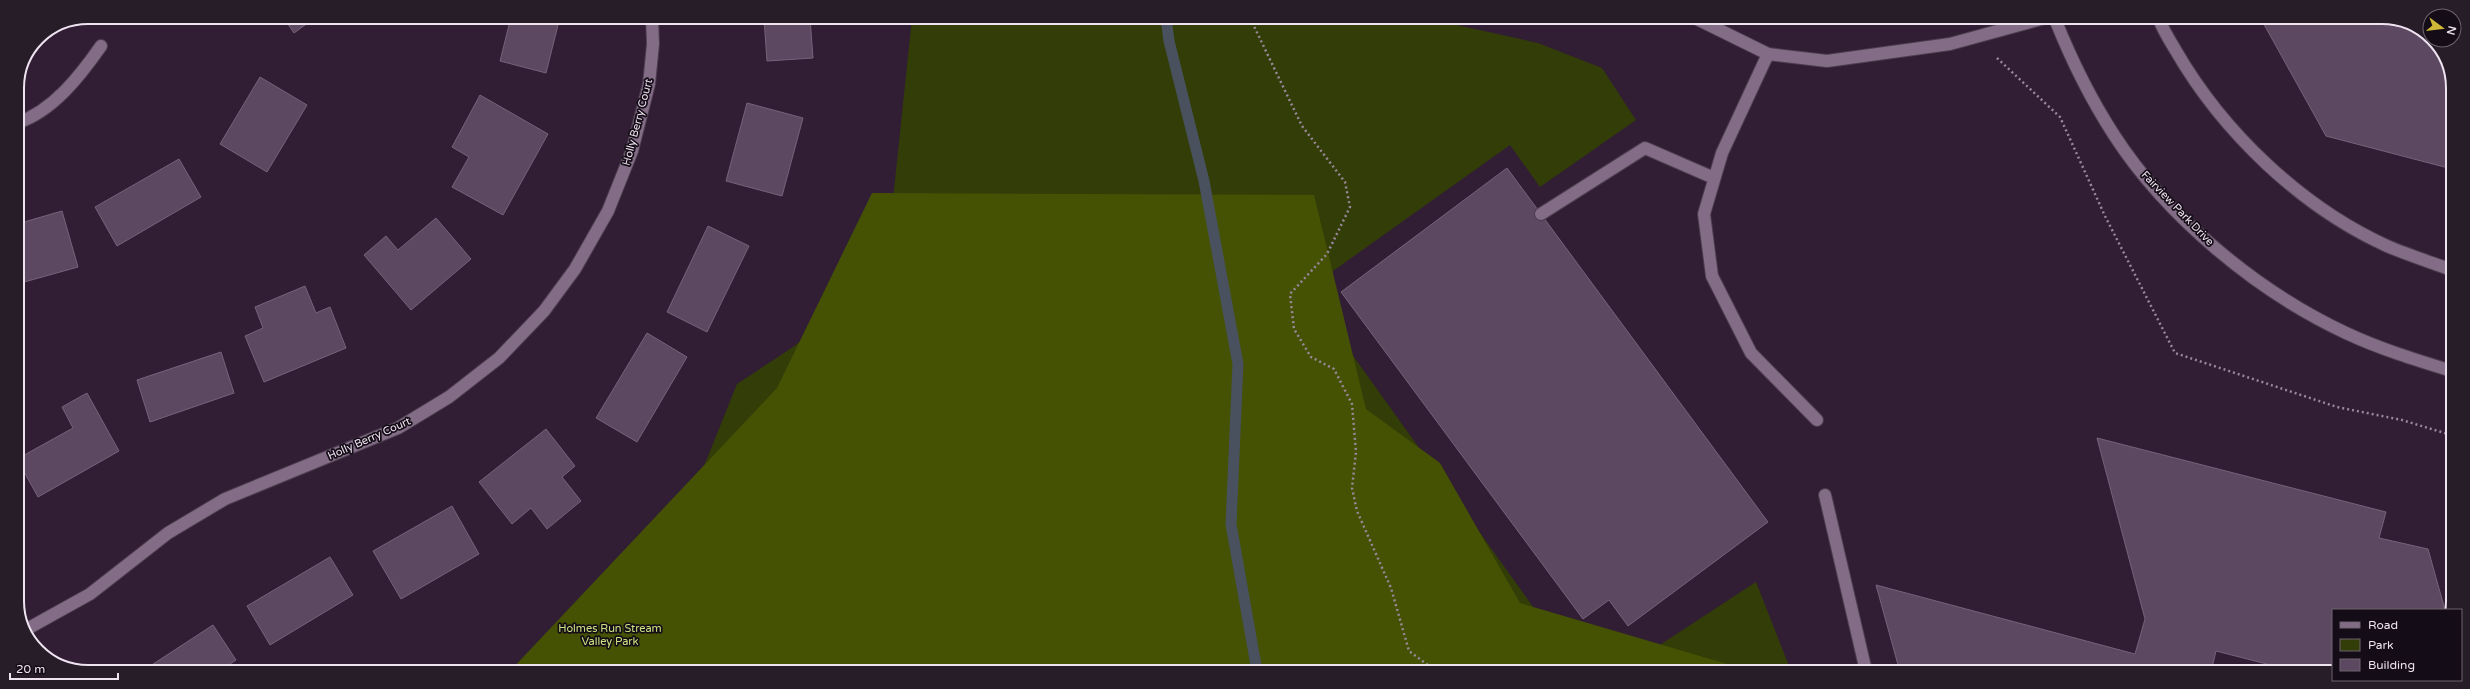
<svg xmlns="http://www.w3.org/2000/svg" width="2470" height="689" viewBox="0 0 2470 689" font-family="'Varela Round',sans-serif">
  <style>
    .green { fill: #333d08 }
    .forest { fill: #455203 }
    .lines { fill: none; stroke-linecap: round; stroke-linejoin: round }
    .stream { stroke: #48515d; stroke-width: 11 }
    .building { fill: #5c4860; stroke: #77627b }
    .lane-casing { stroke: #4c3d4e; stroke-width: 14 }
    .street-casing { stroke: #4c3d4e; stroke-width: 14 }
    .path { stroke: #98889a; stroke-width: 2.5; stroke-dasharray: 2 3; stroke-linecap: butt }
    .lane { stroke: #826c86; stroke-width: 12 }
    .street { stroke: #826c86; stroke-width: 12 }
    .labels { text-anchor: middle; stroke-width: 3.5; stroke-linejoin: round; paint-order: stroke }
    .street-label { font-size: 11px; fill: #efe3f1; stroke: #140c16 }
    .park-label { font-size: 11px; fill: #cce381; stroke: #140c16 }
    .rim { fill: none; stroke: #efe3f1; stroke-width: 2 }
  </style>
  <rect width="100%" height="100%" fill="#311e34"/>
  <!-- green -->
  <path class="green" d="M912,18h513l113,25 64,25 34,52 -96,67 -30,-42 -177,126 -7,47 253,353 -1227,-1 164,-5 160,-129 61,-152 56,-37 92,-71z
    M1756,582l35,89h-171z"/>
  <!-- forest -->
  <path class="forest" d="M872,193l442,2 52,214 74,54 80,140 231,68 -1240,-1 266,-282z"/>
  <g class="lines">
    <!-- stream -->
    <path class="stream" d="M1166,18l3,23 35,140 34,183 -7,160 26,147"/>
  </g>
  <!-- building -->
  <path class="building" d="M283,17h33l-22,16z
    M511,17h49l-14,56 -46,-12z
    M764,18h46l3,40 -46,3z
    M2261,19h139l36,22 17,42 -1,86 -126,-33z
    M260,77l47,28 -40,67 -47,-28z
    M480,95l68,39 -45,81 -51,-28 17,-30 -17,-10z
    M747,103l56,15 -21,78 -56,-15z
    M179,159l22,38 -84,49 -22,-39z
    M1507,168l261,354 -140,104 -19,-26 -26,19 -242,-327z
    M62,211l16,56 -61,17v-60z
    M436,218l35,41 -60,51 -47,-55 22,-19 12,14z
    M708,226l41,20 -42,86 -40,-20z
    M305,286l11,27 14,-6 16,41 -82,34 -19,-46 18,-8 -8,-21z
    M647,333l40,24 -50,85 -41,-24z
    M221,352l13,41 -84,29 -13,-42z
    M87,393l32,58 -81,46 -21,-38 56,-31 -11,-21z
    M546,429l29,37 -13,11 19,24 -34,28 -16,-21 -19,16 -33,-42z
    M2097,438l289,74 -7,26 49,11 17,61h-112v62h-35l-82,-21 -5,21h-311l-24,-87 259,69 10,-35z
    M452,506l27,48 -78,45 -28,-48z
    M330,557l23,38 -83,50 -23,-39z
    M213,625l23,35 -15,10h-77z"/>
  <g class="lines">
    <defs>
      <path id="lane" d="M1697,19l71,35 59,7 123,-17 91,-25
        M1768,54l-46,99 -18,61 8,62 39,77 66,67
        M1541,214l104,-66 69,30
        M1825,495l41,176"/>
      <path id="street" d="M2055,19c16,40 35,79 59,116 53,82 144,157 232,198 34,16 70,27 106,38
        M2159,19c4,11 11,22 17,32 47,81 125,156 211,195 21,9 43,16 65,24
        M17,123c36,-12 63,-47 84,-77
        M27,629l63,-35 78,-61 57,-34 173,-71 51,-31 50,-39 45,-47 31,-42 33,-58 24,-60 17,-67 4,-40 -1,-26"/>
    </defs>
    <!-- lane casing -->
    <use href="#lane" class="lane-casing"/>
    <!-- street casing -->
    <use href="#street" class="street-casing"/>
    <!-- path -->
    <path class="path" d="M1250,18l52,108 43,56 5,25 -23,47 -37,40 4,35 17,28 23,12 18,35 4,48 -4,36 5,23 34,77 18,63 27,20
      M1997,58l63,59 45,99 70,137 162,54 65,13 49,15"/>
    <!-- lane -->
    <use href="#lane" class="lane"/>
    <!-- street -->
    <use href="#street" class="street"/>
  </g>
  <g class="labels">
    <!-- street labels -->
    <g class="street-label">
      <text transform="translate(637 122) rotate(-75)" y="4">Holly Berry Court</text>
      <text transform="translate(2178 208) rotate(46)" y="4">Fairview Park Drive</text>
      <text transform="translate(369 438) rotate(-24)" y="4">Holly Berry Court</text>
    </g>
    <!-- park labels -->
    <g class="park-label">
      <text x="610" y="632">Holmes Run Stream<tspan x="610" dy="13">Valley Park</tspan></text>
    </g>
  </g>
  <!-- crop -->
  <path d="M0 0H2470V689H0ZM88 24H2382A64 64 0 0 1 2446 88V601A64 64 0 0 1 2382 665H88A64 64 0 0 1 24 601V88A64 64 0 0 1 88 24Z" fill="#261d28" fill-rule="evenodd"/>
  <path class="rim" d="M88 24H2382A64 64 0 0 1 2446 88V601A64 64 0 0 1 2382 665H88A64 64 0 0 1 24 601V88A64 64 0 0 1 88 24Z"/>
  <!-- legend -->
  <rect x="2332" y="609" width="130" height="72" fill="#140c16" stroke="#6c626e"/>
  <rect x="2340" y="622" width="20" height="6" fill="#826c86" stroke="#6c626e"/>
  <text x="2368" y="629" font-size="12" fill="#efe3f1">Road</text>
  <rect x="2340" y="639" width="20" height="12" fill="#333d08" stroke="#6c626e"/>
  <text x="2368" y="649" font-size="12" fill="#efe3f1">Park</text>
  <rect x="2340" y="659" width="20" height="12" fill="#5c4860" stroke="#6c626e"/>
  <text x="2368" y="669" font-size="12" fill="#efe3f1">Building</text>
  <!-- north arrow -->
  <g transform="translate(2442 28) rotate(105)"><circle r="19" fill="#140c16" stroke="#6c626e"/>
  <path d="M0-3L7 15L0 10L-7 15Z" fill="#cfb837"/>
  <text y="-6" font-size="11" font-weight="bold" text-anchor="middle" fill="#efe3f1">N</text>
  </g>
  <!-- scale -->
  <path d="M10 673v6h108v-6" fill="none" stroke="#efe3f1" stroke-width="2"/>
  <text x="16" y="673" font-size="12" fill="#efe3f1" stroke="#140c16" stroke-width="3" paint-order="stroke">20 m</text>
</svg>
